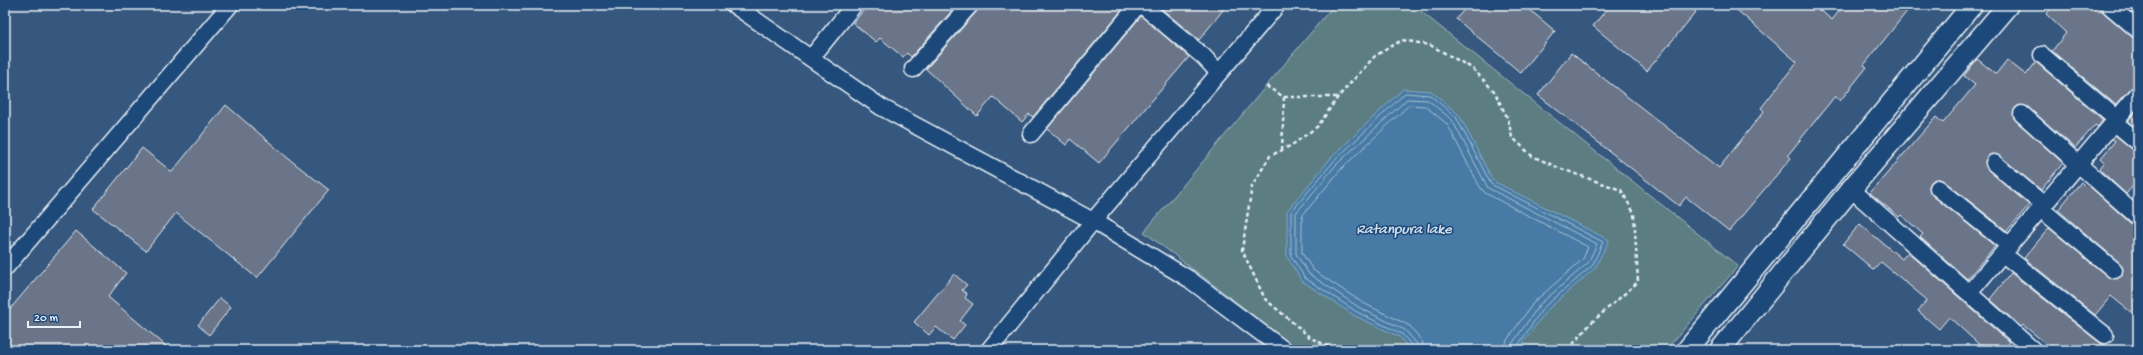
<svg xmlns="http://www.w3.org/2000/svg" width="2143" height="355" viewBox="0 0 2143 355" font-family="'Gochi Hand',sans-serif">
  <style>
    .green { fill: #5b7e83; stroke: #a2b8be }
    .water { fill: #477aa4; stroke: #87aac6 }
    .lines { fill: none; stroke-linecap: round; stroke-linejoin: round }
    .shore { stroke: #a8c1d6; stroke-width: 1 }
    .building { fill: #6a7589; stroke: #e8f1f8 }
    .minor-casing { stroke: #e8f1f8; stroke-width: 19 }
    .tertiary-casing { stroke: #e8f1f8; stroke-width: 23 }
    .path { stroke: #e8f1f8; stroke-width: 2.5; stroke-dasharray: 4 3; stroke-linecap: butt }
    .minor { stroke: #1f4a7a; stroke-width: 16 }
    .tertiary { stroke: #1f4a7a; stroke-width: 20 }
    .labels { text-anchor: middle; stroke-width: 3; stroke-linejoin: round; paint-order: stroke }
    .water-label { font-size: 15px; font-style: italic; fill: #d0dfeb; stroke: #1f4a7a }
  </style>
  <rect width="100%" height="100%" fill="#36577e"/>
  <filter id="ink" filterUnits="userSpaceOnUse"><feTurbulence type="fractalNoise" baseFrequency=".025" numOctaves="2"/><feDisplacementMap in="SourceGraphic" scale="8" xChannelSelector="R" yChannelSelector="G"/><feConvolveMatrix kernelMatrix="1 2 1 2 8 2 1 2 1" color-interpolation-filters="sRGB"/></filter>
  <g filter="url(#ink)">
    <!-- green -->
    <path class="green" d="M1334,5h79l325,261 -72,84h-367l-155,-118z"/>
    <!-- water -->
    <path class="water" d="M1403,89l28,2 28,24 34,66 116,59 -14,28 -49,43 -28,39h-108l-10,-13 -45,-21 -53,-35 -15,-24v-46l44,-53z"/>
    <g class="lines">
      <!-- shore -->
      <path class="shore" d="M1413,350l-1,-4 -10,-12 -45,-22 -52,-34 -14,-22v-44l43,-51 71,-68 25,2 26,22 35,67 112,58 -11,24 -49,42 -28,42
        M1418,350l-1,-6 -12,-14 -45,-22 -51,-34 -13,-20v-41l41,-49 70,-65 21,1 24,20 36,68 109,56 -9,19 -48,41 -28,40 -2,6
        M1424,350l-2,-9 -12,-15 -47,-23 -50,-33 -11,-17v-37l40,-48 67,-63 16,1 22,18 33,63 5,6 103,54 -5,12 -49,43 -27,38 -3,10"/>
    </g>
    <!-- building -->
    <path class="building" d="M868,5h89l-46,52 -4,-4 -4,4 -23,-19 -4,4 -23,-19z
      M979,5h147l-93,112 -4,-3 -7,8 -29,-25 -16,19 -51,-47 51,-58z
      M1157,5h70l-28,35z
      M1468,5h56l31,26 -34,42 -65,-54z
      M1610,5h77l9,7 -49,59 -54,-45z
      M1731,5h83l18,15 12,-15h68l-48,60 3,2 -27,34 -5,-5 -47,59 3,3 -62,73 -43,-34 -7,9 -141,-111 33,-42 148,115 45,-57 -3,-3 36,-46z
      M2055,5h40l37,32 6,2v46l-7,3 -15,17 -64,-54 14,-18 -20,-19z
      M1141,16l48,41 -90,106 -29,-24 -4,6 -19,-16z
      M1977,59l19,15 11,-14 19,15 10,-13 67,58 -5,7 -3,-2 -20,23 -47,-41 -9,-2 -4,3 -2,9 3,4 47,42 -22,27 -41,-34 -9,-2 -4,3 -2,5 3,8 41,35 -22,26 -63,-50 -5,-2 -8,3 -2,5 3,8 63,51 -28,33 -47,-42 3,-3 -22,-19 -2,2 -29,-24 66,-76 7,6 32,-38 -11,-9z
      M226,105l63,54 40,31 -72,88 -81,-65 -30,38 -53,-42 49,-61 30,24z
      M2138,109v21l-10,-9z
      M2115,135l17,14 6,2v29l-12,14 -27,-25 6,-7 -4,-4 14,-17 -3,-2z
      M2081,182l4,4 2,-2 51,46v88l-27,-22 -16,19 -71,-57 25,-30 59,49 9,2 5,-3 1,-9 -3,-4 -62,-53z
      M1860,224l42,35 6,-7 101,90 -6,8h-18l-36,-33 -10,12 -21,-18 9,-11 -46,-38 -7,8 -31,-26z
      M76,231l50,42 -18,24 63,53h-166v-35z
      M2011,273l88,69 12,8h-57l-31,-25 -2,2 -31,-28z
      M954,274l13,11 -5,5 5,4 -2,4 8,6 -13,17 5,4 -12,15 -17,-13 -7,8 -15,-13z
      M220,298l11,9 -22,28 -11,-10z"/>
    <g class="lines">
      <defs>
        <path id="minor" d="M734,5l147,102 212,114 96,58 95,71
          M1142,5l62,52 15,16
          M2111,7l27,23
          M2042,55l75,64
          M811,58l43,-53
          M913,69l57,-64
          M2022,114l116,103
          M2114,122l24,20
          M1031,134l107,-129
          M1994,163l50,42
          M1938,188l72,58
          M1851,189l182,161
          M2041,209l73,61
          M2003,254l102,81
          M5,268l225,-263
          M1969,293l169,-199
          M989,350l104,-129 184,-216"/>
        <path id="tertiary" d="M1687,350l285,-345
          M1720,350l131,-161 157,-184"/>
      </defs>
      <!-- minor casing -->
      <use href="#minor" class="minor-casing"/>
      <!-- tertiary casing -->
      <use href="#tertiary" class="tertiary-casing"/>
      <!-- path -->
      <path class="path" d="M1266,86l18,11h54
        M1282,150l2,-53
        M1335,350l-24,-12 -46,-39 -23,-49 10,-64 18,-30 22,-11 26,-19 20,-29 37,-41 27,-16 28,5 42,23 22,23 14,28 4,18 20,19 27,12 62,22 13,23 4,69 -46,40 -24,28"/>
      <!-- minor -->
      <use href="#minor" class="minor"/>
      <!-- tertiary -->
      <use href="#tertiary" class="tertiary"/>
    </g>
  </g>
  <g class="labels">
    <!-- water labels -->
    <g class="water-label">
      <text x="1404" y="233">Ratanpura lake</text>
    </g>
  </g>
  <!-- margin -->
  <rect width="2143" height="355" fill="none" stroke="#1f4a7a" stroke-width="20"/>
  <rect x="10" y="10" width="2123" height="335" fill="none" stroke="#e8f1f8" stroke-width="1.5" filter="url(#ink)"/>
  <!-- scale -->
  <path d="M28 321v6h52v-6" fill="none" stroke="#e8f1f8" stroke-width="2"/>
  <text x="34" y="321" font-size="12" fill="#e8f1f8" stroke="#1f4a7a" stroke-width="3" paint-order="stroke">20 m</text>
</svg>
